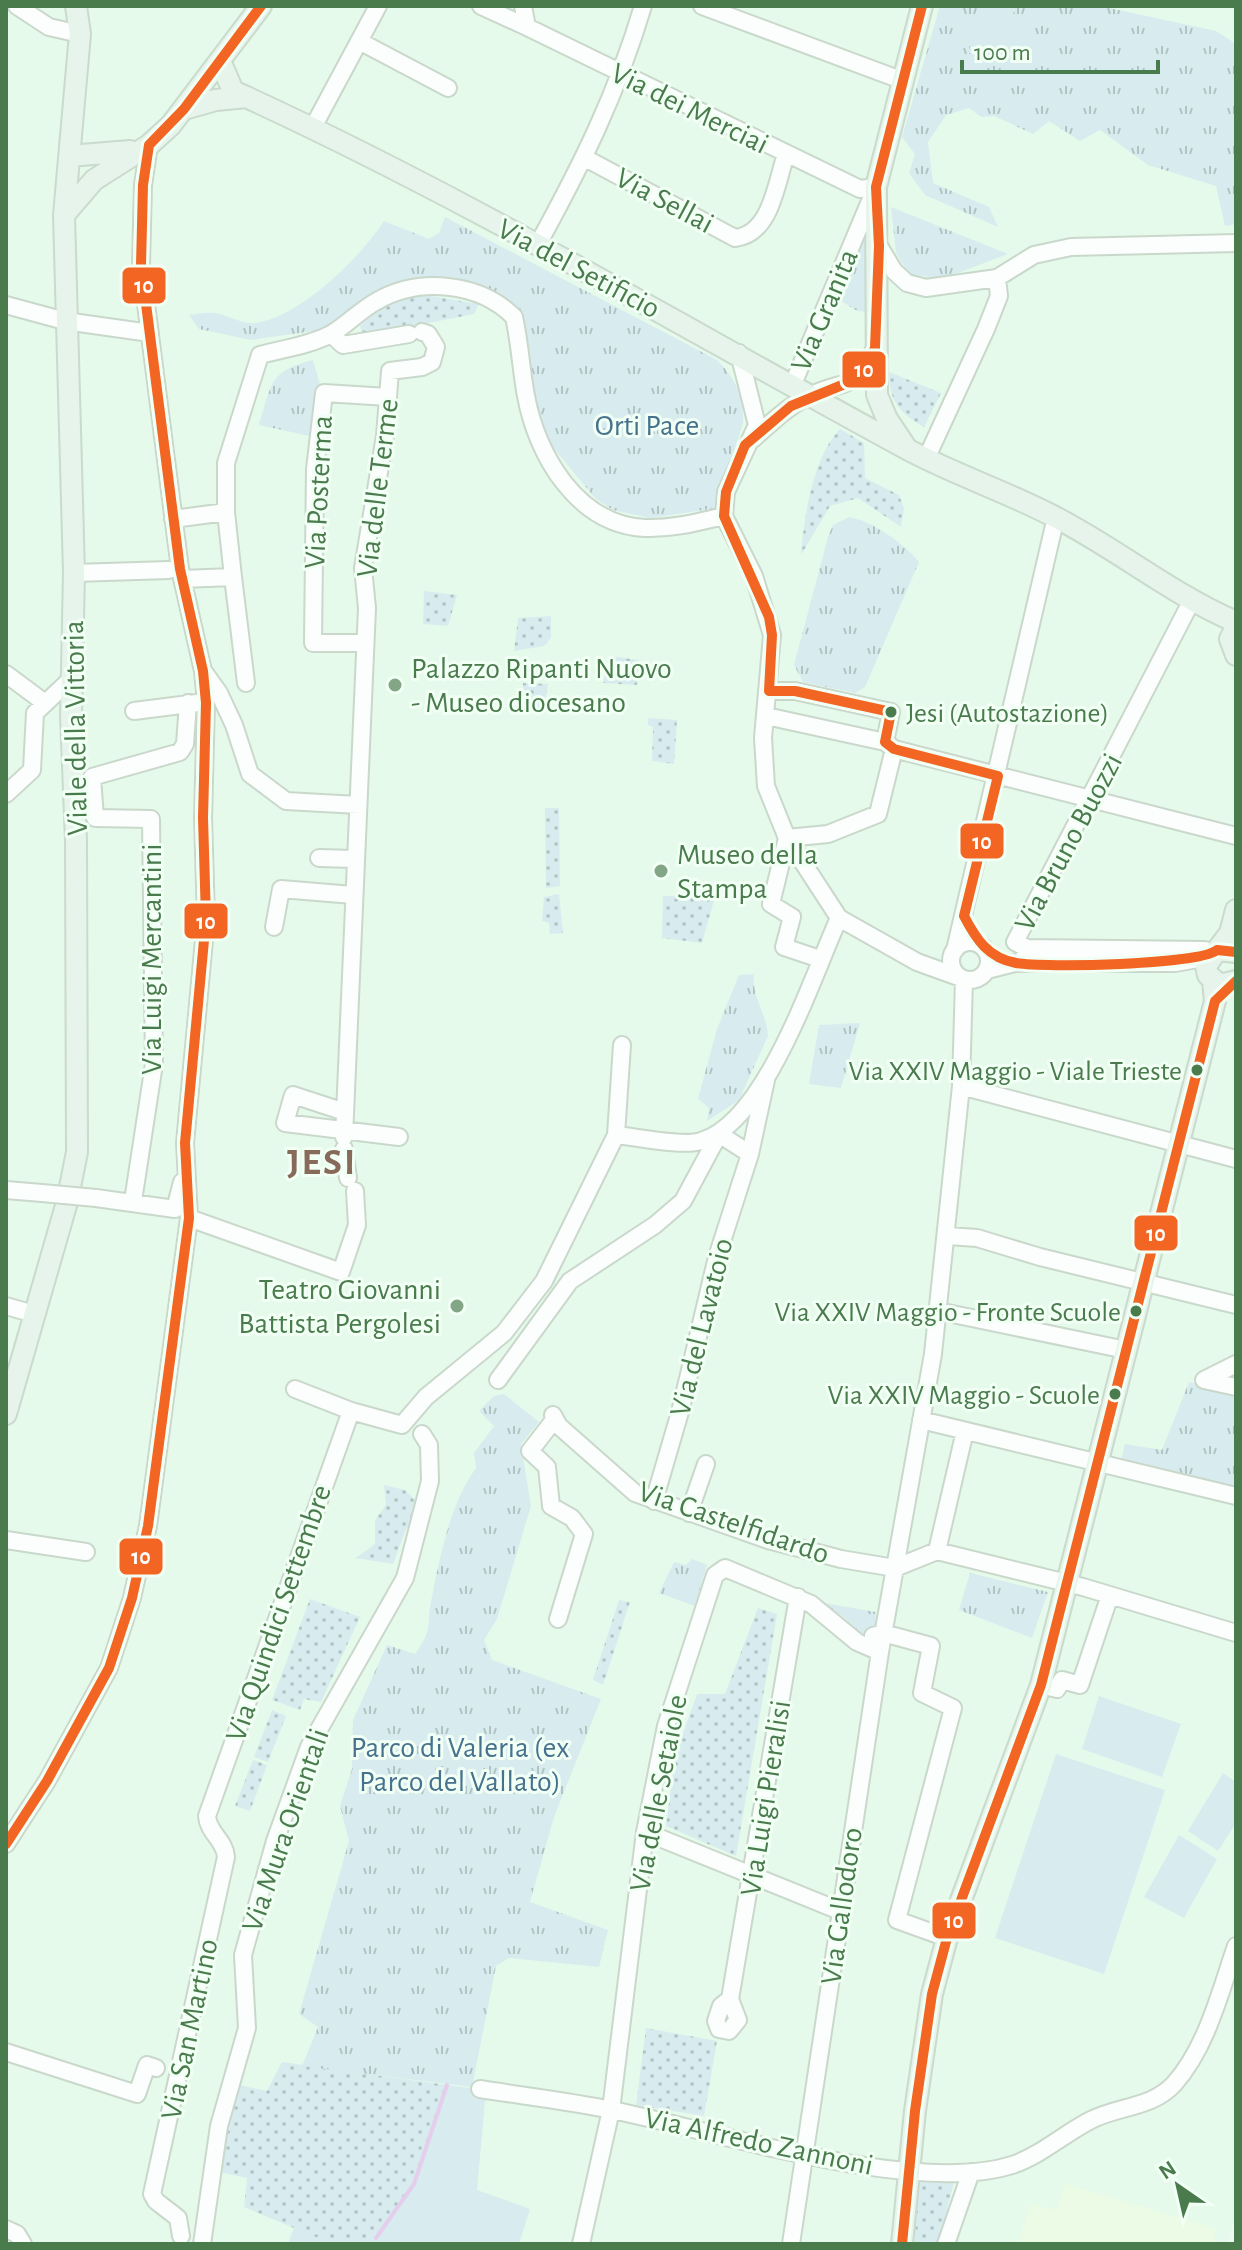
<svg xmlns="http://www.w3.org/2000/svg" width="1242" height="2250" viewBox="0 0 1242 2250" font-family="'Alegreya Sans',sans-serif">
  <style>
    .residential { fill: #e5faea }
    .medical { fill: #ecfbe5 }
    .grass { fill: url(#grass-dots) }
    .park { fill: url(#park-tufts) }
    .pitch { fill: #d8ecef }
    .lines { fill: none; stroke-linecap: round; stroke-linejoin: round }
    .stream { stroke: #e5ceeb; stroke-width: 4 }
    .minor-casing { stroke: #c9d8cb; stroke-width: 20 }
    .major-casing { stroke: #cadacc; stroke-width: 24 }
    .minor { stroke: #fcfefd; stroke-width: 16 }
    .major { stroke: #e6f4eb; stroke-width: 20 }
    .minor-bridge-casing { stroke: #c9d8cb; stroke-width: 20; stroke-linecap: butt }
    .minor-bridge { stroke: #fcfefd; stroke-width: 16 }
    .bus-1-casing { stroke: #f1fff5; stroke-width: 16 }
    .bus-1 { stroke: #f26522; stroke-width: 10 }
    .poi-dot { fill: #83a786; stroke: #f1fff5; stroke-width: 3 }
    .bus-dot { fill: #4a7b4c; stroke: #f1fff5; stroke-width: 3 }
    .labels { text-anchor: middle; stroke-width: 6; stroke-linejoin: round; paint-order: stroke }
    .bus-label { font-size: 28px; fill: #4a7b4c; stroke: #f1fff5; text-anchor: end }
    .street-label { font-size: 30px; fill: #4a7b4c; stroke: #f1fff5 }
    .park-label { font-size: 30px; fill: #46728e; stroke: #f1fff5 }
    .poi-label { font-size: 30px; fill: #4a7b4c; stroke: #f1fff5; text-anchor: start }
    .district-label { font-size: 38px; font-weight: bold; letter-spacing: 2px; fill: #886a5a; stroke: #f1fff5 }
    .line-badge { stroke: #f1fff5; stroke-width: 3 }
    .badge-label { font-size: 22px; text-anchor: middle; font-weight: bold; fill: #fff }
  </style>
  <defs>
    <pattern id="grass-dots" width="8" height="8" patternUnits="userSpaceOnUse" patternTransform="scale(2)"><rect width="8" height="8" fill="#d8ecef"/><path d="M2 2h.1M6 6h.1" fill="none" stroke="#b1c4c4" stroke-width="1.8" stroke-linecap="round"/></pattern>
    <pattern id="park-tufts" width="24" height="20" patternUnits="userSpaceOnUse" patternTransform="scale(2)"><rect width="24" height="20" fill="#d8ecef"/><path d="M3 7l-1-3M5 7V3M7 7l1-3M15 17l-1-3M17 17v-4M19 17l1-3" fill="none" stroke="#b1c4c4"/></pattern>
  </defs>
  <rect width="100%" height="100%" fill="#eef9f1"/>
  <!-- residential -->
  <path class="residential" d="M6,6h1230v2209l-9,29h-1221z"/>
  <!-- medical -->
  <path class="medical" d="M1065,2184l152,45 -4,15h-196l14,-40 25,6z"/>
  <!-- grass -->
  <path class="grass" d="M425,295l54,9 -5,10 -111,22 -3,-10c19,-19 39,-29 65,-31z
    M889,372l52,21 -17,34c-24,-14 -35,-25 -35,-55z
    M840,429l24,14 1,35 34,17 5,13 -3,19 -43,-29 -28,8 -29,49c3,-38 12,-98 39,-126z
    M424,591l33,4 -9,31 -25,-2z
    M551,616v22l-7,8 -30,5 4,-33z
    M610,656l29,4 -2,25 -34,-2z
    M523,683l25,1 -5,28 -20,-3z
    M648,718l29,2 -3,44 -22,-3 1,-34 -5,-2z
    M545,808h14l1,78 -14,2z
    M559,894l4,39 -13,1 -1,-11 -7,-2 2,-24z
    M663,896l52,1 -13,46 -40,-5z
    M384,1485l21,5 11,11 -5,25 -5,3 -13,35 -37,-6 19,-14v-24l11,-15z
    M310,1599l50,18 -39,85 -17,-3 -4,11 -28,-10z
    M619,1600l11,2 -27,83 -10,-5z
    M758,1608l19,6 -41,242 -70,-30 9,-70 22,-62h28z
    M272,1710l14,6 -18,46 -14,-5z
    M253,1760l14,5 -17,46 -15,-5z
    M646,2028l71,13 -13,75 -68,-11z
    M282,2062l165,23 -35,103 -36,50 -56,1 -76,-32 3,-29 -27,-6 7,-48 12,-39 28,6z
    M919,2178l35,4 -16,62h-24z"/>
  <!-- park -->
  <path class="park" d="M940,6h160l116,25 20,13v180l-11,2 -9,-40 -68,-21 -48,-35 -20,11 -31,-20 -16,13 -39,-18 -13,1 -12,-9 -23,7 -18,27 5,41 56,24 9,20 -73,-32 -16,-22 6,-19 -13,-17z
    M891,207l117,47 -66,25 -33,-5 -13,-21z
    M445,217l272,143c18,17 27,37 26,63l-26,85 -67,10 -37,-8 -18,-12 -49,-59 -14,-37 -13,-86 -10,-14 -23,-14 -34,-7 -51,2 -31,14 -42,32 -77,11 -52,-11 -10,-14c8,-1 17,-3 25,-2 13,1 28,12 42,10 45,-7 104,-65 128,-102l45,18 10,-6z
    M869,226l1,86 -13,-1 -19,-12z
    M313,360l8,28 -7,49 -55,-12c13,-42 9,-53 54,-65z
    M849,517c23,4 56,27 70,45l-54,125 -10,6 -52,-11 -9,-17 34,-128 5,-12z
    M754,974c-3,22 13,40 14,62l-29,64 -32,21 2,-13 -11,-9 19,-70 22,-54z
    M860,1023l-19,65 -32,-4 10,-59z
    M1189,1382l47,11v98l-116,-27 5,-20 37,6z
    M504,1394l35,28 -18,22 10,62 -34,113 -13,21 8,20 109,39 -47,118 -24,85 78,28 -9,37 -90,-9 -13,8 -24,121 -170,-21 16,-39 -19,-13 50,-173 -9,-35 12,-37 1,-49 34,-75 28,9c20,-28 10,-27 17,-57 8,-42 19,-95 44,-129l-2,-15 20,-27 -15,-15 15,-15z
    M692,1559l15,6 -12,41 -36,-13 15,-31 12,3z
    M970,1573l78,19 -16,46 -73,-28z
    M824,1603l52,9 -1,14 -14,9 -15,-16z"/>
  <!-- pitch -->
  <path class="pitch" d="M982,6h34l-19,54 -29,-7z
    M1099,1696l82,28 -19,53 -80,-28z
    M1056,1754l109,36 -61,184 -109,-36z
    M1223,1773l13,9v41l-18,28 -30,-20z
    M1179,1835l38,24 -33,59 -40,-21z
    M447,2085l39,5 -9,100 53,19 -11,35h-231l6,-17 24,11h58l36,-50z"/>
  <g class="lines">
    <!-- stream -->
    <path class="stream" d="M376,2238l38,-54 33,-99"/>
    <defs>
      <path id="minor" d="M17,6l32,21 31,7
        M481,6l46,21
        M523,6l4,21 333,162 16,-2 -83,197
        M702,6l199,74
        M359,41l89,47
        M312,129l66,-123
        M585,158l150,80c36,-4 41,-54 51,-84
        M537,246c45,-82 79,-150 106,-240
        M879,246l15,25 13,12 19,5 71,-10 37,-23 37,-8 165,-4
        M6,305l59,16 85,12
        M331,334l12,11 66,-11
        M739,353l18,72 -31,67 -2,24 30,60 18,59 -9,103 3,48 21,52 52,80 78,44 47,17 -3,107 -28,268 -53,298 -89,592
        M753,439c17,-15 34,-32 54,-42 38,-19 45,-3 68,-49
        M926,459l60,-130 13,-33 -2,-18
        M173,519l53,-7
        M74,573l95,-3
        M233,577l-7,-65v-49l34,-108c22,-6 51,-10 71,-21 16,-9 29,-24 46,-33 42,-24 102,-19 137,16 6,26 7,53 12,79 11,60 52,129 119,132 28,1 53,-6 79,-12
        M182,579l51,-2 13,106
        M364,643h-51l2,-174 9,-76 64,4
        M204,672l15,21 15,32 16,49 36,27 72,4
        M6,674l39,29
        M769,691h26l96,21 -6,30
        M134,711l63,-8
        M766,716l119,26 9,7 342,87
        M6,794l26,-24 3,-57 37,-35
        M787,838l41,-4 50,-20 16,-65
        M787,838l-16,66 21,13 -8,30 36,12
        M319,858l35,1
        M274,927l7,-38 72,6
        M951 961a19 19 0 1 1 38 0a19 19 0 1 1-38 0Z
        M1027,948l-12,-6 176,-340
        M955,950l101,-433
        M1024,957l3,-9 178,2
        M987,970l28,-7h160l34,-6
        M961,1086l275,73
        M345,1112l-52,-17 -8,28 114,14
        M616,1135c21,2 67,12 85,6 65,-19 111,-164 138,-223
        M344,1137l23,-529 -4,-40 22,-132 5,-65 32,-4 10,-5 4,-15 -8,-13 -6,-2
        M344,1149l4,29
        M6,1190l36,3
        M96,1198l79,11 7,-27
        M133,1201l21,-137 -3,-245 -56,-1 -3,-41 88,-25 5,-8 3,-41
        M189,1218l152,54 16,-47 -2,-34
        M948,1236l29,2 63,19 196,48
        M6,1306l28,8
        M938,1311l188,39
        M1236,1364l-32,16 32,7
        M498,1380l72,-99 85,-56 28,-24 36,-67 31,20
        M295,1389l56,22 51,14 24,-28 78,-64 40,-52 72,-146 6,-90
        M553,1415l6,11 76,67 133,47 73,19 54,9
        M554,1420l-24,31 17,16 4,39 21,12 12,16 -26,85
        M921,1420l315,76
        M654,1501l26,-89 37,-155 33,-103 16,-74
        M689,1513l17,-49
        M6,1540l80,12
        M937,1551l28,-120
        M895,1568l42,-17 146,36 153,46
        M873,1636l10,-3 48,13 -9,47 31,15 -56,212 50,18
        M1041,1685l16,4 5,-9 18,5 30,-90
        M645,1832l195,79
        M6,1844l41,-63 62,-113 23,-70 16,-72 41,-308 -4,-75 21,-224 -3,-101 3,-115 -3,-32 -23,-102 -39,-304 2,-80 6,-40
        M730,1999l68,-402
        M730,1999l8,21 -9,11 -10,-2 -3,-8 5,-15z
        M6,2052l131,42 10,-29 9,3
        M480,2089c44,7 88,12 132,21 104,21 301,86 400,55 28,-9 53,-32 79,-45 27,-14 61,-12 83,-36 33,-37 46,-92 62,-138
        M6,2229l11,5 6,10
        M181,2236l-3,-18 -22,-17 -4,-7 74,-337c-1,-17 -18,-24 -19,-41l144,-405
        M202,2244l17,-118 28,-98 -4,-73 32,-114 34,-94 96,-169 25,-97 -1,-36 -7,-11
        M581,2244l30,-134 34,-278 21,-106 49,-151 10,-7 86,36 46,38 23,10
        M946,2244l25,-72"/>
      <path id="major" d="M221,63l12,28c231,105 449,236 672,357 48,26 100,43 148,68 63,32 118,78 183,106
        M184,109l32,-9 31,-3
        M69,156l61,-5
        M64,215l30,-35 55,-35 22,-20 90,-119
        M905,446l-18,-27 -10,-24 -1,-208 46,-181
        M1236,627l-6,12 6,16
        M1217,950l13,-17 6,-23
        M1236,952l-19,-2 -11,16 2,9 12,10 16,-4
        M6,1414l61,-212 10,-50 -1,-311 -5,-125 3,-143 -10,-358 16,-181 -4,-28
        M902,2244l13,-133 17,-117 15,-56 94,-253 174,-684 -2,-20"/>
    </defs>
    <!-- minor casing -->
    <use href="#minor" class="minor-casing"/>
    <!-- major casing -->
    <use href="#major" class="major-casing"/>
    <!-- minor -->
    <use href="#minor" class="minor"/>
    <!-- major -->
    <use href="#major" class="major"/>
    <defs>
      <path id="minor-bridge" d="M42,1193l54,5"/>
    </defs>
    <!-- minor-bridge casing -->
    <use href="#minor-bridge" class="minor-bridge-casing"/>
    <!-- minor-bridge -->
    <use href="#minor-bridge" class="minor-bridge"/>
    <defs>
      <path id="bus-1" d="M922,6l-46,181 3,59 -4,102 -12,24 -11,9 -61,25 -46,39 -19,47 -2,24 45,101 3,18 -3,56h26l96,21 -6,30 9,7 104,27 -34,140c12,23 24,42 52,47 28,5 183,2 201,-13l19,2
        M6,1844l41,-63 62,-113 23,-70 16,-72 41,-308 -4,-75 21,-224 -3,-101 3,-115 -3,-32 -23,-102 -39,-304 2,-80 6,-40 35,-36 77,-103
        M902,2244l13,-133 17,-117 15,-56 94,-253 174,-684 21,-20"/>
    </defs>
    <!-- bus-1 casing -->
    <use href="#bus-1" class="bus-1-casing"/>
    <!-- bus-1 -->
    <use href="#bus-1" class="bus-1"/>
  </g>
  <!-- markers -->
  <g class="poi-dot">
    <circle cx="395" cy="685" r="8"/>
    <circle cx="661" cy="871" r="8"/>
    <circle cx="457" cy="1306" r="8"/>
  </g>
  <g class="bus-dot">
    <circle cx="891" cy="712" r="7"/>
    <circle cx="1197" cy="1070" r="7"/>
    <circle cx="1136" cy="1311" r="7"/>
    <circle cx="1115" cy="1394" r="7"/>
  </g>
  <g class="labels">
    <!-- bus labels -->
    <g class="bus-label">
      <text x="906" y="722" text-anchor="start">Jesi (Autostazione)</text>
      <text x="1182" y="1080">Via XXIV Maggio - Viale Trieste</text>
      <text x="1121" y="1321">Via XXIV Maggio - Fronte Scuole</text>
      <text x="1100" y="1404">Via XXIV Maggio - Scuole</text>
    </g>
    <!-- street labels -->
    <g class="street-label">
      <text transform="translate(690 108) rotate(26)" y="10">Via dei Merciai</text>
      <text transform="translate(665 200) rotate(28)" y="10">Via Sellai</text>
      <text transform="translate(579 268) rotate(28)" y="10">Via del Setificio</text>
      <text transform="translate(824 310) rotate(-67)" y="10">Via Granita</text>
      <text transform="translate(377 488) rotate(-83)" y="10">Via delle Terme</text>
      <text transform="translate(318 492) rotate(-87)" y="10">Via Posterma</text>
      <text transform="translate(75 728) rotate(-91)" y="10">Viale della Vittoria</text>
      <text transform="translate(1068 842) rotate(-62)" y="10">Via Bruno Buozzi</text>
      <text transform="translate(151 959) rotate(-90)" y="10">Via Luigi Mercantini</text>
      <text transform="translate(701 1327) rotate(-76)" y="10">Via del Lavatoio</text>
      <text transform="translate(734 1522) rotate(19)" y="10">Via Castelfidardo</text>
      <text transform="translate(278 1613) rotate(-71)" y="10">Via Quindici Settembre</text>
      <text transform="translate(658 1793) rotate(-79)" y="10">Via delle Setaiole</text>
      <text transform="translate(765 1798) rotate(-81)" y="10">Via Luigi Pieralisi</text>
      <text transform="translate(285 1830) rotate(-71)" y="10">Via Mura Orientali</text>
      <text transform="translate(841 1906) rotate(-82)" y="10">Via Gallodoro</text>
      <text transform="translate(189 2029) rotate(-78)" y="10">Via San Martino</text>
      <text transform="translate(759 2141) rotate(12)" y="10">Via Alfredo Zannoni</text>
    </g>
    <!-- park labels -->
    <g class="park-label">
      <text x="647" y="435">Orti Pace</text>
      <text x="460" y="1757">Parco di Valeria (ex<tspan x="460" dy="34">Parco del Vallato)</tspan></text>
    </g>
    <!-- poi labels -->
    <g class="poi-label">
      <text x="411" y="678">Palazzo Ripanti Nuovo<tspan x="411" dy="34">- Museo diocesano</tspan></text>
      <text x="677" y="864">Museo della<tspan x="677" dy="34">Stampa</tspan></text>
      <text x="441" y="1299" text-anchor="end">Teatro Giovanni<tspan x="441" dy="34">Battista Pergolesi</tspan></text>
    </g>
    <!-- district labels -->
    <g class="district-label">
      <text x="322" y="1174">JESI</text>
    </g>
  </g>
  <g class="line-badge">
    <rect x="121" y="266" width="46" height="39" rx="8" fill="#f26522"/>
    <rect x="841" y="350" width="46" height="39" rx="8" fill="#f26522"/>
    <rect x="959" y="822" width="46" height="38" rx="8" fill="#f26522"/>
    <rect x="183" y="902" width="46" height="38" rx="8" fill="#f26522"/>
    <rect x="1133" y="1214" width="46" height="38" rx="8" fill="#f26522"/>
    <rect x="118" y="1537" width="46" height="39" rx="8" fill="#f26522"/>
    <rect x="931" y="1901" width="46" height="39" rx="8" fill="#f26522"/>
  </g>
  <g class="badge-label">
    <text x="144" y="293">10</text>
    <text x="864" y="377">10</text>
    <text x="982" y="849">10</text>
    <text x="206" y="929">10</text>
    <text x="1156" y="1241">10</text>
    <text x="141" y="1564">10</text>
    <text x="954" y="1928">10</text>
  </g>
  <!-- border -->
  <rect width="1242" height="2250" fill="none" stroke="#4a7b4c" stroke-width="16"/>
  <!-- north arrow -->
  <g transform="translate(1178 2186) rotate(326)" stroke="#f1fff5" stroke-width="6" paint-order="stroke">
  <path d="M0-6L14 30L0 20L-14 30Z" fill="#4a7b4c"/>
  <text y="-12" font-size="22" font-weight="bold" text-anchor="middle" fill="#4a7b4c">N</text>
  </g>
  <!-- scale -->
  <path d="M962 60v12h196v-12" fill="none" stroke="#4a7b4c" stroke-width="4"/>
  <text x="974" y="60" font-size="24" fill="#4a7b4c" stroke="#f1fff5" stroke-width="6" paint-order="stroke">100 m</text>
</svg>
